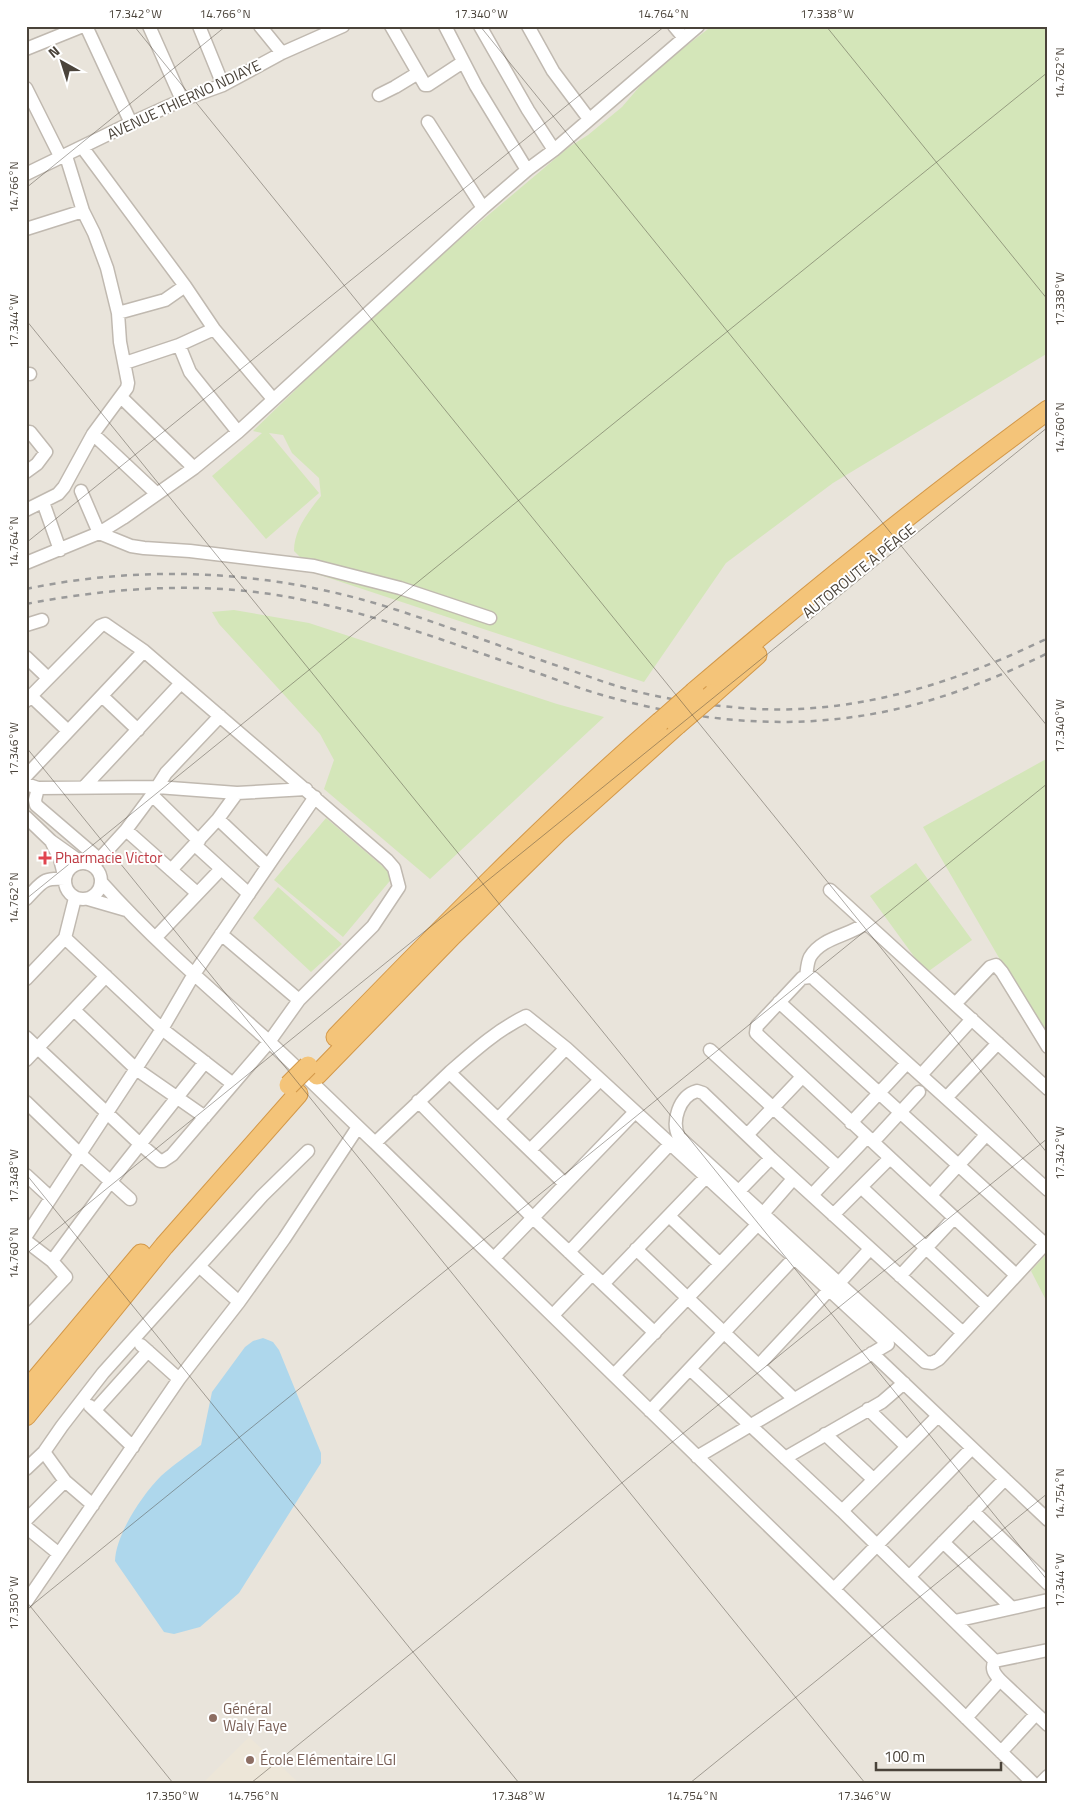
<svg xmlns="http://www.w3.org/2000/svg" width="1074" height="1809" viewBox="0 0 1074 1809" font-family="'Titillium Web',sans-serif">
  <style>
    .residential { fill: #e9e4db }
    .education { fill: #ede6d8 }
    .green { fill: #d4e6b9 }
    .water { fill: #aed7ec }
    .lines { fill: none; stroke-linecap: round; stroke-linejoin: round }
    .minor-casing { stroke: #c0b9b0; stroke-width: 15 }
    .highway-casing { stroke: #d39849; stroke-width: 21 }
    .minor { stroke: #fff; stroke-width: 12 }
    .highway { stroke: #f4c479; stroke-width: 19 }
    .rail { stroke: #9a9a9a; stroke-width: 2.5; stroke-dasharray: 6 6; stroke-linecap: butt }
    .highway-bridge-casing { stroke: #d39849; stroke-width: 21; stroke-linecap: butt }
    .highway-bridge { stroke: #f4c479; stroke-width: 19 }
    .ticks { fill: none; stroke: #4a433a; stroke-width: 1; stroke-opacity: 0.45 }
    .health-dot { fill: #e0444e; stroke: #fff; stroke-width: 2 }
    .education-dot { fill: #8d6e63; stroke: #fff; stroke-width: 2 }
    .labels { text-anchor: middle; stroke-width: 4; stroke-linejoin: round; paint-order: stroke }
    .street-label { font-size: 15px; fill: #4a433a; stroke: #fff }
    .health-label { font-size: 15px; fill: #be3a42; stroke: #fff; text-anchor: start }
    .education-label { font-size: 15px; fill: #785e54; stroke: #fff; text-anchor: start }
    .neatline { fill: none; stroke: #4a433a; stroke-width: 2 }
    .ticks-label { font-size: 12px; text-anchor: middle; fill: #4a433a }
  </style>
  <rect width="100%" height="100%" fill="#f5f2ed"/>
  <!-- residential -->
  <path class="residential" d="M26,26h1022v1757h-1022z"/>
  <!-- education -->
  <path class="education" d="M249,1737l50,46h-96z"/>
  <!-- green -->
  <path class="green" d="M712,26h336v327l-215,130 -107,80 -82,119 -327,-108 -23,-23c0,-21 14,-39 27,-55l-2,-18 -27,-25 -9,-18 -14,-2 50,60 -53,46 -54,-63 50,-43 -9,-2 123,-119 59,-52 134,-113 19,-12 34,-28 18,-21 42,-37z
    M234,610l75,13 248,81 47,13 -174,162 -106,-90 10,-29 -14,-26 -101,-110 -7,-12z
    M1048,758v284l-125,-215z
    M326,818l68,58 -51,61 -69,-57z
    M916,863l56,77 -46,33 -56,-77z
    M278,887l64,57 -31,28 -58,-54z
    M1048,1252v52l-17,-33z"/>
  <!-- water -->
  <path class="water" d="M263,1338l10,4 6,8 42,103v10l-82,130 -39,34 -26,7 -10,-2 -49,-71c1,-27 27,-66 46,-85 12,-11 27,-21 40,-31l11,-53 33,-45 8,-6z"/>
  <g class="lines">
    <defs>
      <path id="minor" d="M86,26l45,97
        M149,26l33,74
        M199,26l24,59
        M260,26l22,27
        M391,26l34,59h3l35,-23
        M445,26l31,60 51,84
        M480,26l48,84 26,40
        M528,26l25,45 36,48
        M674,26l10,12
        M26,49l57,-23
        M26,88l35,70
        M379,95l16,-8 23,-14
        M428,122l55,86
        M82,147l103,139 29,43 59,70
        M26,174l105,-51 51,-23 41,-15 59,-32 61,-27
        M26,229l57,-18
        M118,313l47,-13 20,-14
        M179,345l11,27 48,60
        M125,363l54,-18 35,-16
        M26,374h4
        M121,397l73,71
        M26,432h4l16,20 -9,12 -11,8
        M93,434l64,60
        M81,491l18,42 24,-15 71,-50 44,-36 245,-224 44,-38 27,-20 144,-124
        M43,502l17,48
        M26,510l32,-16 6,-7 29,-53 34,-46 1,-5 -8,-41 -2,-29 -11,-45 -13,-35 -11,-22 -17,-55
        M26,563l73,-30 32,13 13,2 46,3 124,15 86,22 90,30
        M26,625l16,-5
        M26,657l22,21
        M31,696l37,35
        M102,696l36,34
        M26,701l74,-75 5,-2 39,27 243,209 7,8 5,19 -26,39 -74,74 -30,42 -97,113 -9,6h-3l-20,-17 -114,-107
        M26,776l118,-125
        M26,784l12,4 119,-1 80,6 69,-4
        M84,787l97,-104
        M38,788l-3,12 1,5 63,54
        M152,795l47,46
        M26,817l25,24 31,22
        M218,819l50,47
        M126,830l71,63
        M195,845l54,49
        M65 881a18 18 0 1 1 36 0a18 18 0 1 1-36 0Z
        M93,866l33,-36 26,-35 14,-22 54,-57
        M171,870l47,-51 19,-26
        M102,883c48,54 106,104 160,152 38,35 75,72 113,108l658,640
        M830,890l218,199
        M26,899c16,-16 16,-22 39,-20l-5,-20 -9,-18
        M88,899l38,11
        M221,934l78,66
        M156,937l65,-68
        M65,938l97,91 71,55
        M806,977c1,-6 1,-14 4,-20 12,-20 39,-21 56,-34
        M26,979l39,-41 10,-40
        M779,1002l266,242
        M956,1003l34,-36 6,-2 6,7 46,75
        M74,1010l62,59 69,48
        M710,1050l128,117
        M26,1060l80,-84
        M450,1073l115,111
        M921,1075l51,-56
        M946,1098l52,-55
        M418,1101l115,117 122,115
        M26,1102l54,52 50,45
        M498,1119l68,-71
        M851,1123l56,-60
        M747,1135l55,-58
        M873,1142l46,-50
        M375,1143c25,-24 50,-47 75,-71 24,-21 47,-42 76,-56l40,32 322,296 -191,113
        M530,1150l70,-70
        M26,1175l25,23
        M861,1187l127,119
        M739,1191l32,-33
        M812,1195l55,-58
        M931,1195l55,-60
        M833,1215l57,-57
        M669,1216l51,48
        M759,1218l34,-39
        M26,1236l136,-207 32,-55 121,-177
        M26,1241l26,20 14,16 -40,42
        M636,1249l158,150
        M569,1252l101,-108
        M494,1258l141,-146
        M52,1261l59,-80 94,-119
        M199,1266l40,36
        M1016,1275l-257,-239 -3,-3 1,-7 45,-48 8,-1 3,1 235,212
        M900,1276l54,-58
        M839,1283l31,-34
        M603,1284l103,-107
        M553,1315l39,-41
        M963,1333l-192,-175 -68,-65 -6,-2c-18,5 -26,31 -18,46l246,225 7,1 7,-4 109,-118
        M141,1345l38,34
        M872,1353l176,167
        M759,1365l70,-75
        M690,1369l152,142 153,150
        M614,1375l144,-151
        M90,1406l43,41
        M868,1409l38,37
        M95,1410l53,-59
        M650,1411l144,-153
        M825,1434l48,45
        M44,1452l21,29 28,24
        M785,1458l97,-56 22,-19
        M26,1469l18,-17 18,-26 41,-53 159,-177 46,-45
        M842,1511l96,-95
        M973,1511l75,73
        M26,1520l39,-39
        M26,1527l33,27
        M943,1542l68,65
        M909,1577l96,-98
        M834,1589l138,-141
        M26,1602l153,-223 60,-77 45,-63 74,-112
        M955,1621l93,-21
        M1048,1650l-53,11c-5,8 0,13 5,19l48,45
        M966,1718l34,-38
        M1001,1752l35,-38
        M1041,1783l7,-7"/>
      <path id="highway" d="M694,692c115,-98 232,-193 354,-282
        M713,694l44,-39
        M336,1037c105,-108 210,-216 324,-315
        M317,1075l136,-140 104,-102 120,-108
        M26,1391l115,-137
        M26,1416l138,-170 134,-152"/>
    </defs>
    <!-- minor casing -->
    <use href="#minor" class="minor-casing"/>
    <!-- highway casing -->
    <use href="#highway" class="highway-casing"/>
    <!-- minor -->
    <use href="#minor" class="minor"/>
    <!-- highway -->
    <use href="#highway" class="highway"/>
    <!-- rail -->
    <path class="rail" d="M26,589c123,-26 252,-18 371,21 52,17 103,36 155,54 25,8 50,18 75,25 33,9 71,15 105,18 110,12 218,-21 316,-69
      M26,604c88,-17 180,-23 268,-6 82,16 159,46 238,73 23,8 46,17 70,24 81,23 167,34 251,22 68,-9 134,-34 195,-64"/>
    <defs>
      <path id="highway-bridge" d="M660,722l34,-30
        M677,725l36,-31
        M289,1085l19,-19"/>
    </defs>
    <!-- highway-bridge casing -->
    <use href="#highway-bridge" class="highway-bridge-casing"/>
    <!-- highway-bridge -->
    <use href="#highway-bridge" class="highway-bridge"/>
  </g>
  <!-- ticks -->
  <path class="ticks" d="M134,26l914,1128M480,26l568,701M826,26l222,274M26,188l200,-162M26,320l1022,1261M26,543l639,-517M26,747l839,1036M26,899l1022,-827M26,1174l493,609M26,1254l1022,-827M26,1601l147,182M26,1610l1022,-827M251,1783l797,-645M690,1783l358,-290"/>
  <!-- markers -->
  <path class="health-dot" d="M42.5 850.5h5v5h5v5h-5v5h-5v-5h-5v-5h5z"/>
  <g class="education-dot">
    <circle cx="213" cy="1718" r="5"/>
    <circle cx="250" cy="1760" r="5"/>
  </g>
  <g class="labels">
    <!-- street labels -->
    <g class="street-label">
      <text transform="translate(184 100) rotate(-25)" y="5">AVENUE THIERNO NDIAYE</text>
      <text transform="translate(859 571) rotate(-39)" y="5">AUTOROUTE À PÉAGE</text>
    </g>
    <!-- health labels -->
    <g class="health-label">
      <text x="55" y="863">Pharmacie Victor</text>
    </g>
    <!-- education labels -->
    <g class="education-label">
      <text x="223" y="1714">Général<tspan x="223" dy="17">Waly Faye</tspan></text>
      <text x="260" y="1765">École Elémentaire LGI</text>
    </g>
  </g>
  <!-- border -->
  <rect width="1074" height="1809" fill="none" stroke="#ffffff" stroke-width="55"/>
  <!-- north arrow -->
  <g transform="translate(62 62) rotate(321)" stroke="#ffffff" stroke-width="4" paint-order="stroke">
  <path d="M0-4L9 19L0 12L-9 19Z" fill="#4a433a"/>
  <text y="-8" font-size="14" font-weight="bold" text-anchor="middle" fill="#4a433a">N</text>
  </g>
  <!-- scale -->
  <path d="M876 1762v8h125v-8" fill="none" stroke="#4a433a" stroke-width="2.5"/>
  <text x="884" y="1762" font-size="15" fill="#4a433a" stroke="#ffffff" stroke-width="4" paint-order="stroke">100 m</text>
  <rect x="28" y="28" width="1018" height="1754" class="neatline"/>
  <g class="ticks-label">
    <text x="135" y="18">17.342°W</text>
    <text x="225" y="18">14.766°N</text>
    <text x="481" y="18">17.340°W</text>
    <text x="663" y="18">14.764°N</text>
    <text x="827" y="18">17.338°W</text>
    <text transform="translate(1060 73) rotate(-90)" y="4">14.762°N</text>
    <text transform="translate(14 187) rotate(-90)" y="4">14.766°N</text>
    <text transform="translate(1060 299) rotate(-90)" y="4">17.338°W</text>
    <text transform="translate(14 321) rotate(-90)" y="4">17.344°W</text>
    <text transform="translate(1060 428) rotate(-90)" y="4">14.760°N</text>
    <text transform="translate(14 542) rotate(-90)" y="4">14.764°N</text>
    <text transform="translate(1060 726) rotate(-90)" y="4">17.340°W</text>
    <text transform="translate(14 749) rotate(-90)" y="4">17.346°W</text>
    <text transform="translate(14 898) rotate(-90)" y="4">14.762°N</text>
    <text transform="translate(1060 1153) rotate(-90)" y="4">17.342°W</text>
    <text transform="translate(14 1176) rotate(-90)" y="4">17.348°W</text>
    <text transform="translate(14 1253) rotate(-90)" y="4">14.760°N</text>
    <text transform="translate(1060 1494) rotate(-90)" y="4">14.754°N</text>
    <text transform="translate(1060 1580) rotate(-90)" y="4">17.344°W</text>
    <text transform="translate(14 1603) rotate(-90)" y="4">17.350°W</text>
    <text x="172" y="1800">17.350°W</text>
    <text x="253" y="1800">14.756°N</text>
    <text x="518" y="1800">17.348°W</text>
    <text x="692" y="1800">14.754°N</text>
    <text x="864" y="1800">17.346°W</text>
  </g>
</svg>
